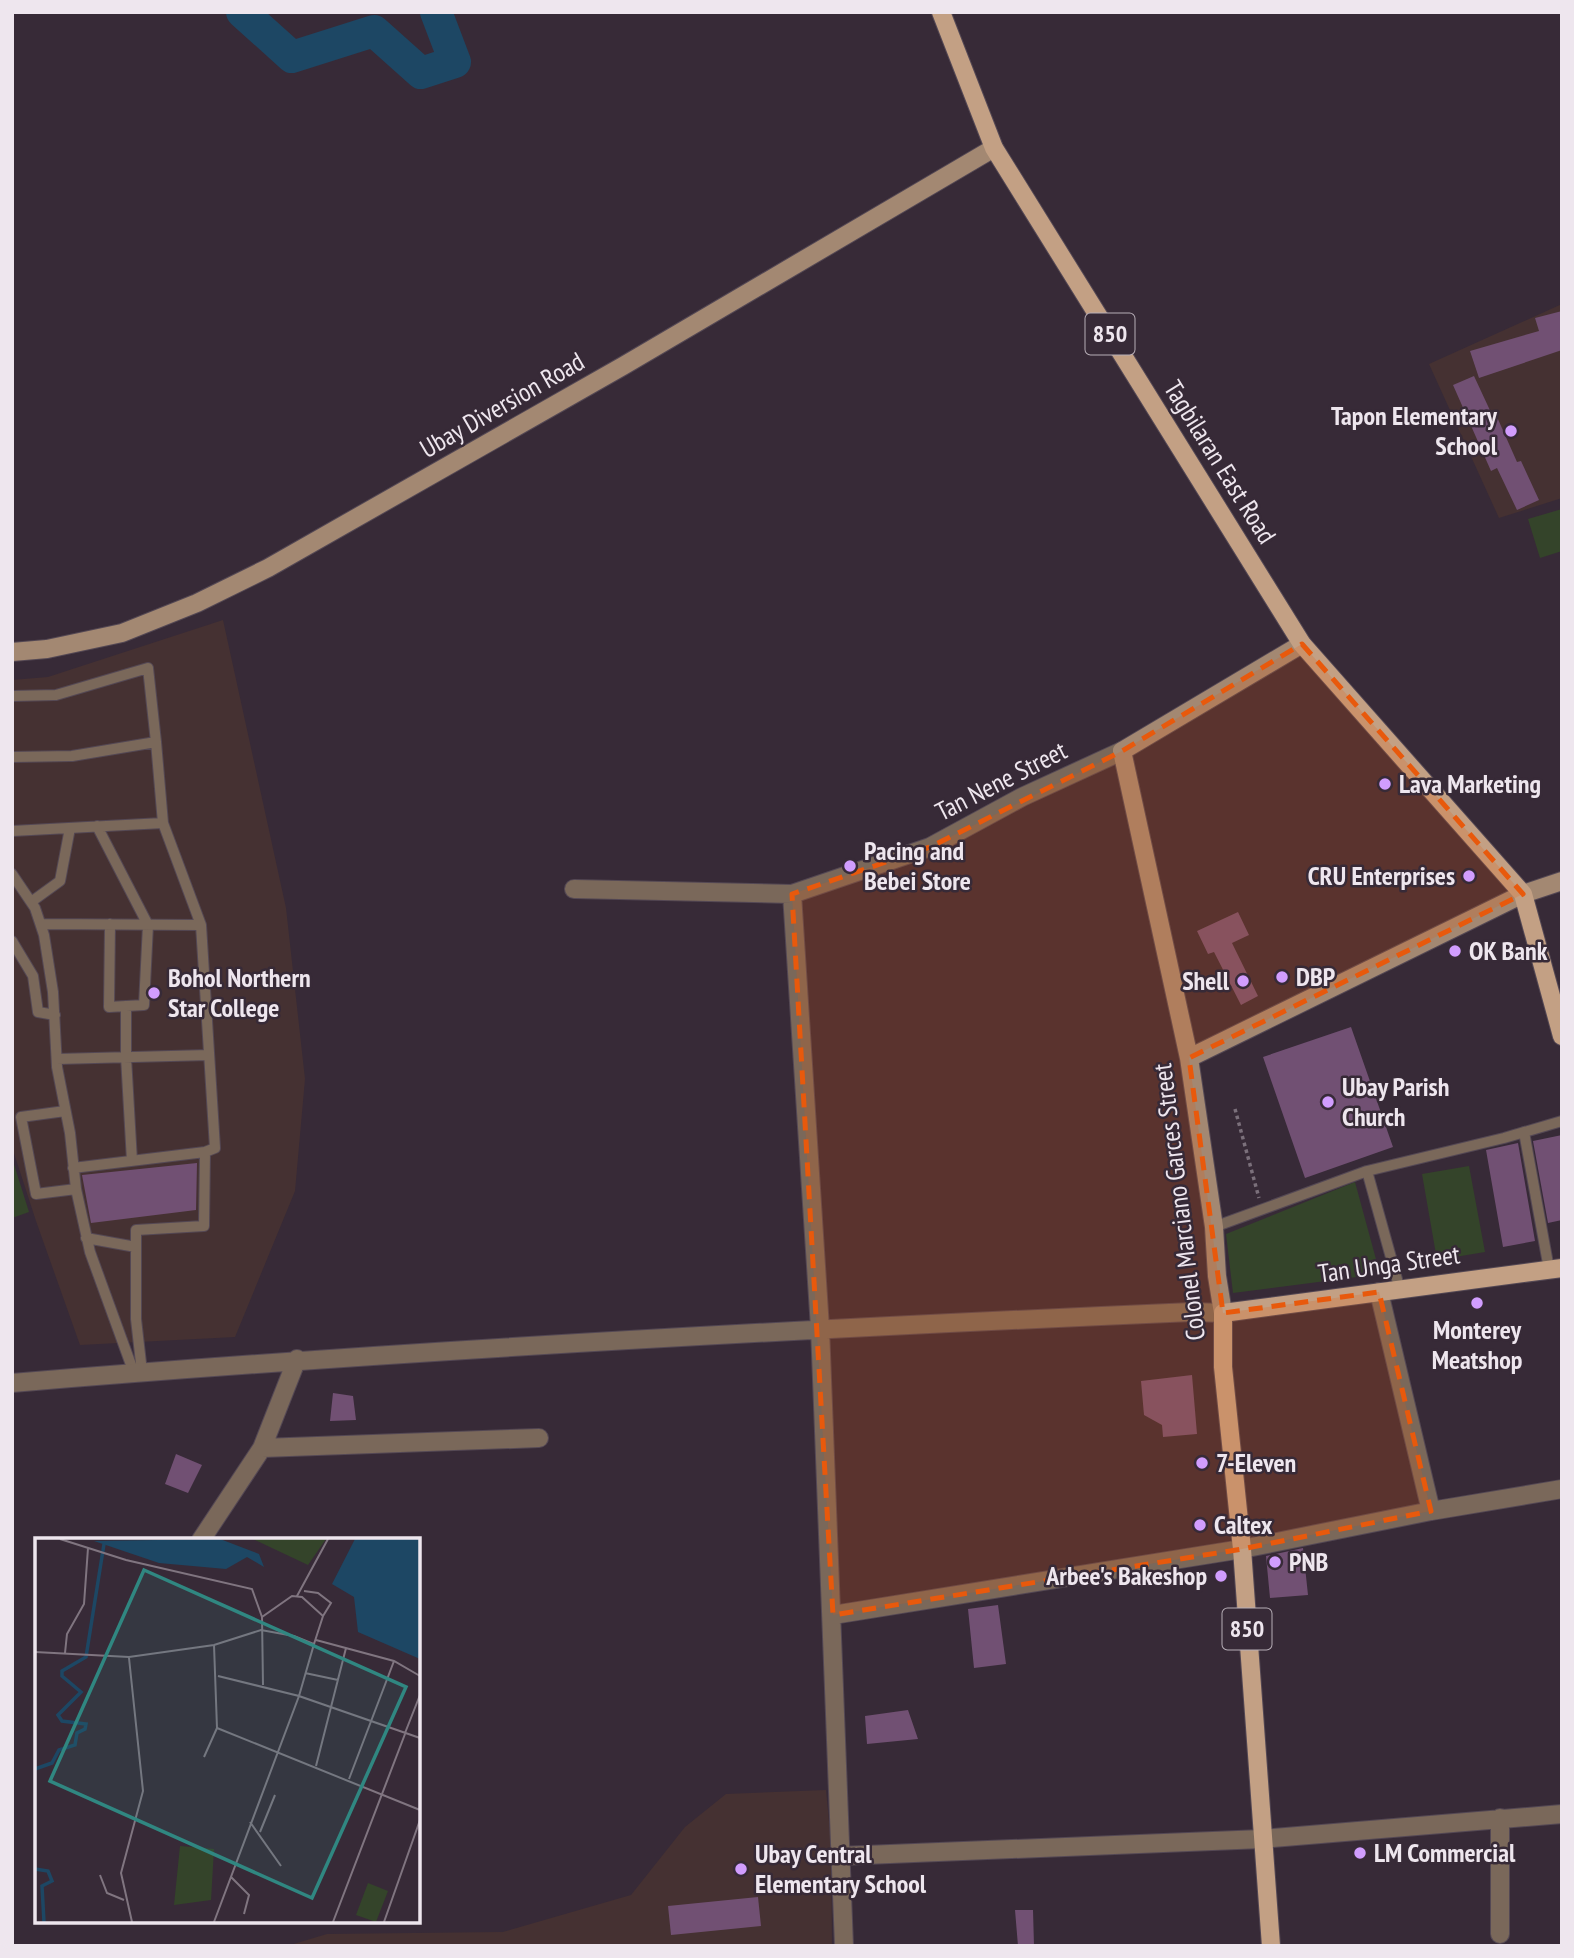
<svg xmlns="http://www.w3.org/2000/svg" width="1574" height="1958" viewBox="0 0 1574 1958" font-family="'PT Sans Narrow',sans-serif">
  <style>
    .education { fill: #453132 }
    .green { fill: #34442a }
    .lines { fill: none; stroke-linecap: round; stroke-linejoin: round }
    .river { stroke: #1d4764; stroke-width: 32 }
    .building { fill: #715073 }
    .lane-casing { stroke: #544854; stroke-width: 12 }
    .street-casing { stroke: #544854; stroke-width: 20 }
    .secondary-casing { stroke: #544854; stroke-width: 20 }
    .primary-casing { stroke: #544854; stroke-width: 20 }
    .path { stroke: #7b707b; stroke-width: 3.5; stroke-dasharray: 3.5 3.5; stroke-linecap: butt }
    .lane { stroke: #7a685a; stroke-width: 10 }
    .street { stroke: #7a685a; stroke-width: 18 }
    .secondary { stroke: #a38872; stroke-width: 18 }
    .primary { stroke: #c3a084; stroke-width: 18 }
    .marked { fill: #e8590c; fill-opacity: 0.2; stroke: #e8590c; stroke-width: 5; stroke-dasharray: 14 9; stroke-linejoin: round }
    .poi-dot { fill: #d19dfe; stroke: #372a37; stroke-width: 2.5 }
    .labels { text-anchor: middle; stroke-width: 5; stroke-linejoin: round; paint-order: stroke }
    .shield { fill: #372a37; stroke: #b7aeb7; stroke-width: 2 }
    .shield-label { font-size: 24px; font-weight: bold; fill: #eee6ee }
    .street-label { font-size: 26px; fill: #eee6ee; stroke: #372a37 }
    .poi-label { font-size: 26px; font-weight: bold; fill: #eee6ee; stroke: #372a37; text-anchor: start }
    .inset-river { fill: none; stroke: #1d4764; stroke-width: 3.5 }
    .inset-road { fill: none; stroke: #807580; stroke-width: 2 }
    .view { fill: #308781; fill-opacity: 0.15; stroke: #308781; stroke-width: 3.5 }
    .inset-edge { fill: none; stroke: #eee6ee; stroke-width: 3.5 }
  </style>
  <rect width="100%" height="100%" fill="#372a37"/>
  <!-- education -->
  <path class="education" d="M1562,304v194l-63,20 -70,-154z
    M223,620l63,288 19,171 -10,112 -60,146 -155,8 -44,-124 -24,-74v-467l36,-3z
    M826,1790l5,52 1,104h-545l40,-12 176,-2 128,-37 54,-68 41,-33z"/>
  <!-- green -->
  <path class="green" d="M1562,509v42l-22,7 -12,-39z
    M12,1158l17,54 -17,6z
    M1469,1166l16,86 -48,8 -15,-86z
    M1355,1182l25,92 -147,19 -7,-59z"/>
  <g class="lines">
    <!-- river -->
    <path class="river" d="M242,12l50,45 82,-26 47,42 34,-11 -19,-50"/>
  </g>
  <!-- building -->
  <path class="building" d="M1562,311v39l-83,28 -9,-27 69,-20 -4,-13z
    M1474,376l20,43 3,-2 20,45 4,-1 18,39 -22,10 -20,-42 -6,3 -38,-86z
    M1238,912l11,23 -17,8 26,53 -17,9 -27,-53 -6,2 -11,-23z
    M1351,1027l42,120 -88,31 -42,-121z
    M1562,1135v85l-14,3 -15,-82z
    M1518,1143l17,98 -32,6 -17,-97z
    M197,1163l-1,47 -105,13 -9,-48z
    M1192,1375l5,59 -34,3 -1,-12 -18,-10 -3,-34z
    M333,1393l20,3 3,24 -26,1z
    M176,1454l26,11 -14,28 -23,-9z
    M1303,1548l5,47 -38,3 -4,-42z
    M998,1605l8,59 -32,4 -6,-59z
    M908,1710l10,29 -51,5 -2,-28z
    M758,1897l3,29 -90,9 -3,-29z
    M1015,1910h18l1,36h-16z"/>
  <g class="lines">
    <defs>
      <path id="lane" d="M12,696l44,-1 92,-27 8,74
        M12,757l60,-1 84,-14 7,81
        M97,826l51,99 -4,80 -35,2 1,-83
        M12,831l151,-8 38,102
        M12,874l23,34 9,27 9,57 4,75 13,66 6,56 14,63 44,121
        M31,902l29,-21 10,-53
        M41,924l160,1 14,223 -10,4
        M12,941l21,35 5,36 17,3
        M126,1006v51l6,104
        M57,1059l152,-4
        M65,1111l-44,6 15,77 40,-5
        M1524,1132l25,137
        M73,1168l132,-16 -1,74 -68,4v89l6,53
        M1214,1227l153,-56
        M86,1238l50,9
        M1400,1290l-33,-119 137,-33 58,-17"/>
      <path id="street" d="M574,889l218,5 138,-47 92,-50 100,-46
        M792,894l28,434 24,618
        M1379,1292l52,219
        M12,1383c393,-33 786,-54 1180,-71l31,1
        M262,1448l277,-10
        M201,1540l61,-92 35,-89
        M833,1615l409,-66 189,-38 131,-22
        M1500,1818v116
        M841,1856l421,-17 300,-25"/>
      <path id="secondary" d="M12,652l35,-3 75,-16 75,-30 71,-35 355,-202 371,-218
        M1189,1058l334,-164 39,-13
        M1223,1313l-6,-37 -3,-49 -25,-169 -67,-307 180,-107"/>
      <path id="primary" d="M941,12l53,136 308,496 221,250 39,142
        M1271,1946l-29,-397 -19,-182v-54l339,-45"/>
    </defs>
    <!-- lane casing -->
    <use href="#lane" class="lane-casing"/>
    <!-- street casing -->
    <use href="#street" class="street-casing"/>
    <!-- secondary casing -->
    <use href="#secondary" class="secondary-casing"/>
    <!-- primary casing -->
    <use href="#primary" class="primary-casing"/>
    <!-- path -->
    <path class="path" d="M1235,1109l24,89"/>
    <!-- lane -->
    <use href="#lane" class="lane"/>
    <!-- street -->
    <use href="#street" class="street"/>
    <!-- secondary -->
    <use href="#secondary" class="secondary"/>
    <!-- primary -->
    <use href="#primary" class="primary"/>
  </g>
  <!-- marked area -->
  <path class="marked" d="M1302,644l221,250 -334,164 34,255 156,-21 52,219 -189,38 -409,66 -41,-721 138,-47 192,-96z"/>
  <!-- markers -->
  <g class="poi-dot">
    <circle cx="1511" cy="431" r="7"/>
    <circle cx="1385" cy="784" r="7"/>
    <circle cx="850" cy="866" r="7"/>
    <circle cx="1469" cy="876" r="7"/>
    <circle cx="1455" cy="951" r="7"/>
    <circle cx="1282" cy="977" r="7"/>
    <circle cx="1243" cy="981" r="7"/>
    <circle cx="154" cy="993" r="7"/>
    <circle cx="1328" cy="1102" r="7"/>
    <circle cx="1477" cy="1303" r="7"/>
    <circle cx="1202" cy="1463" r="7"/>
    <circle cx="1200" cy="1525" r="7"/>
    <circle cx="1275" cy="1562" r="7"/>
    <circle cx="1221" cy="1576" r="7"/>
    <circle cx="1360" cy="1853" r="7"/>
    <circle cx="741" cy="1869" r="7"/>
  </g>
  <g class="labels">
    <!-- shield labels -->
    <g class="shield">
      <rect x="1085.5" y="313.5" width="49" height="41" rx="5"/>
      <rect x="1222.5" y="1608.5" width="49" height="41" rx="5"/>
    </g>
    <g class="shield-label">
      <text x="1110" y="342">850</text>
      <text x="1247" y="1637">850</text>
    </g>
    <!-- street labels -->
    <g class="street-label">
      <text transform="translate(502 405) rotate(-30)" y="9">Ubay Diversion Road</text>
      <text transform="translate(1220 462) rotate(58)" y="9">Tagbilaran East Road</text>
      <text transform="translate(1001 781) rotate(-27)" y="9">Tan Nene Street</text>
      <text transform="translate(1179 1202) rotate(-97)" y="9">Colonel Marciano Garces Street</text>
      <text transform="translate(1389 1264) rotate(-8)" y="9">Tan Unga Street</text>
    </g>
    <!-- poi labels -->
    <g class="poi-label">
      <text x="1497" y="425" text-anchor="end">Tapon Elementary<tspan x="1497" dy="30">School</tspan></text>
      <text x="1399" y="793">Lava Marketing</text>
      <text x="864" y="860">Pacing and<tspan x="864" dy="30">Bebei Store</tspan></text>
      <text x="1455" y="885" text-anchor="end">CRU Enterprises</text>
      <text x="1469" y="960">OK Bank</text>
      <text x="1296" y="986">DBP</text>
      <text x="168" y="987">Bohol Northern<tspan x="168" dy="30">Star College</tspan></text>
      <text x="1229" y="990" text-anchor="end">Shell</text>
      <text x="1342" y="1096">Ubay Parish<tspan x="1342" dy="30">Church</tspan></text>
      <text x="1477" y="1339" text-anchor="middle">Monterey<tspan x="1477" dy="30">Meatshop</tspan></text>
      <text x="1216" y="1472">7-Eleven</text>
      <text x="1214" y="1534">Caltex</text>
      <text x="1289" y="1571">PNB</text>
      <text x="1207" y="1585" text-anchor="end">Arbee's Bakeshop</text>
      <text x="1374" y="1862">LM Commercial</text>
      <text x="755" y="1863">Ubay Central<tspan x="755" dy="30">Elementary School</tspan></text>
    </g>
  </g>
  <!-- overview -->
  <g transform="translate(35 1538)">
    <rect width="385" height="385" fill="#372a37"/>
    <path d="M218,1h73l-18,26zM145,308l34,3 -3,51 -37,5zM333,345l20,8 -12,31 -20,-7z" fill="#34442a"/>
    <path d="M185,1l39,15 5,13 -17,-10 -21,12 -67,-6 -65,-22zM320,1h65v120l-62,-27 -4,-35 -22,-13z" fill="#1d4764"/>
    <path class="inset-river" d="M0,231l17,-6 7,-13 16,-5 2,-12 8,-4 1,-5 -24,-3 -4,-6 23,-23 -19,-16v-5l24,-14 18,-113M0,331l13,2 4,10 -10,5 2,36"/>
    <path class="inset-road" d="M25,1l66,21 126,29 10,28M269,53l14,2 13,10 -8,13M262,58l31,-57M281,102l78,21 26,15M0,114l94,5 85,-12 47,-15 33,6 20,8 -15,52 121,42M30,115l2,-19 17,-30 4,-56M94,120l14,133 -22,82 11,49M270,135l33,7M228,147l-1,-68 30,-21 10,1 21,19 -9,28M182,190l203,82M370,195l15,-38M169,219l13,-29 -3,-83M281,228l30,-118M314,241l45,-118M215,284l31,44M225,294l15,-37M65,337l7,18 17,7M196,339l18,18 -5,19M179,384l85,-226 -81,-20M298,384l72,-188M349,384l36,-102"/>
    <path class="view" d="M109,32l262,117 -94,211 -262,-117z"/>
    <rect width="385" height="385" class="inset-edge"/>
  </g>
  <!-- border -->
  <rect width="1574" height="1958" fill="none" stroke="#eee6ee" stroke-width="28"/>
</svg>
